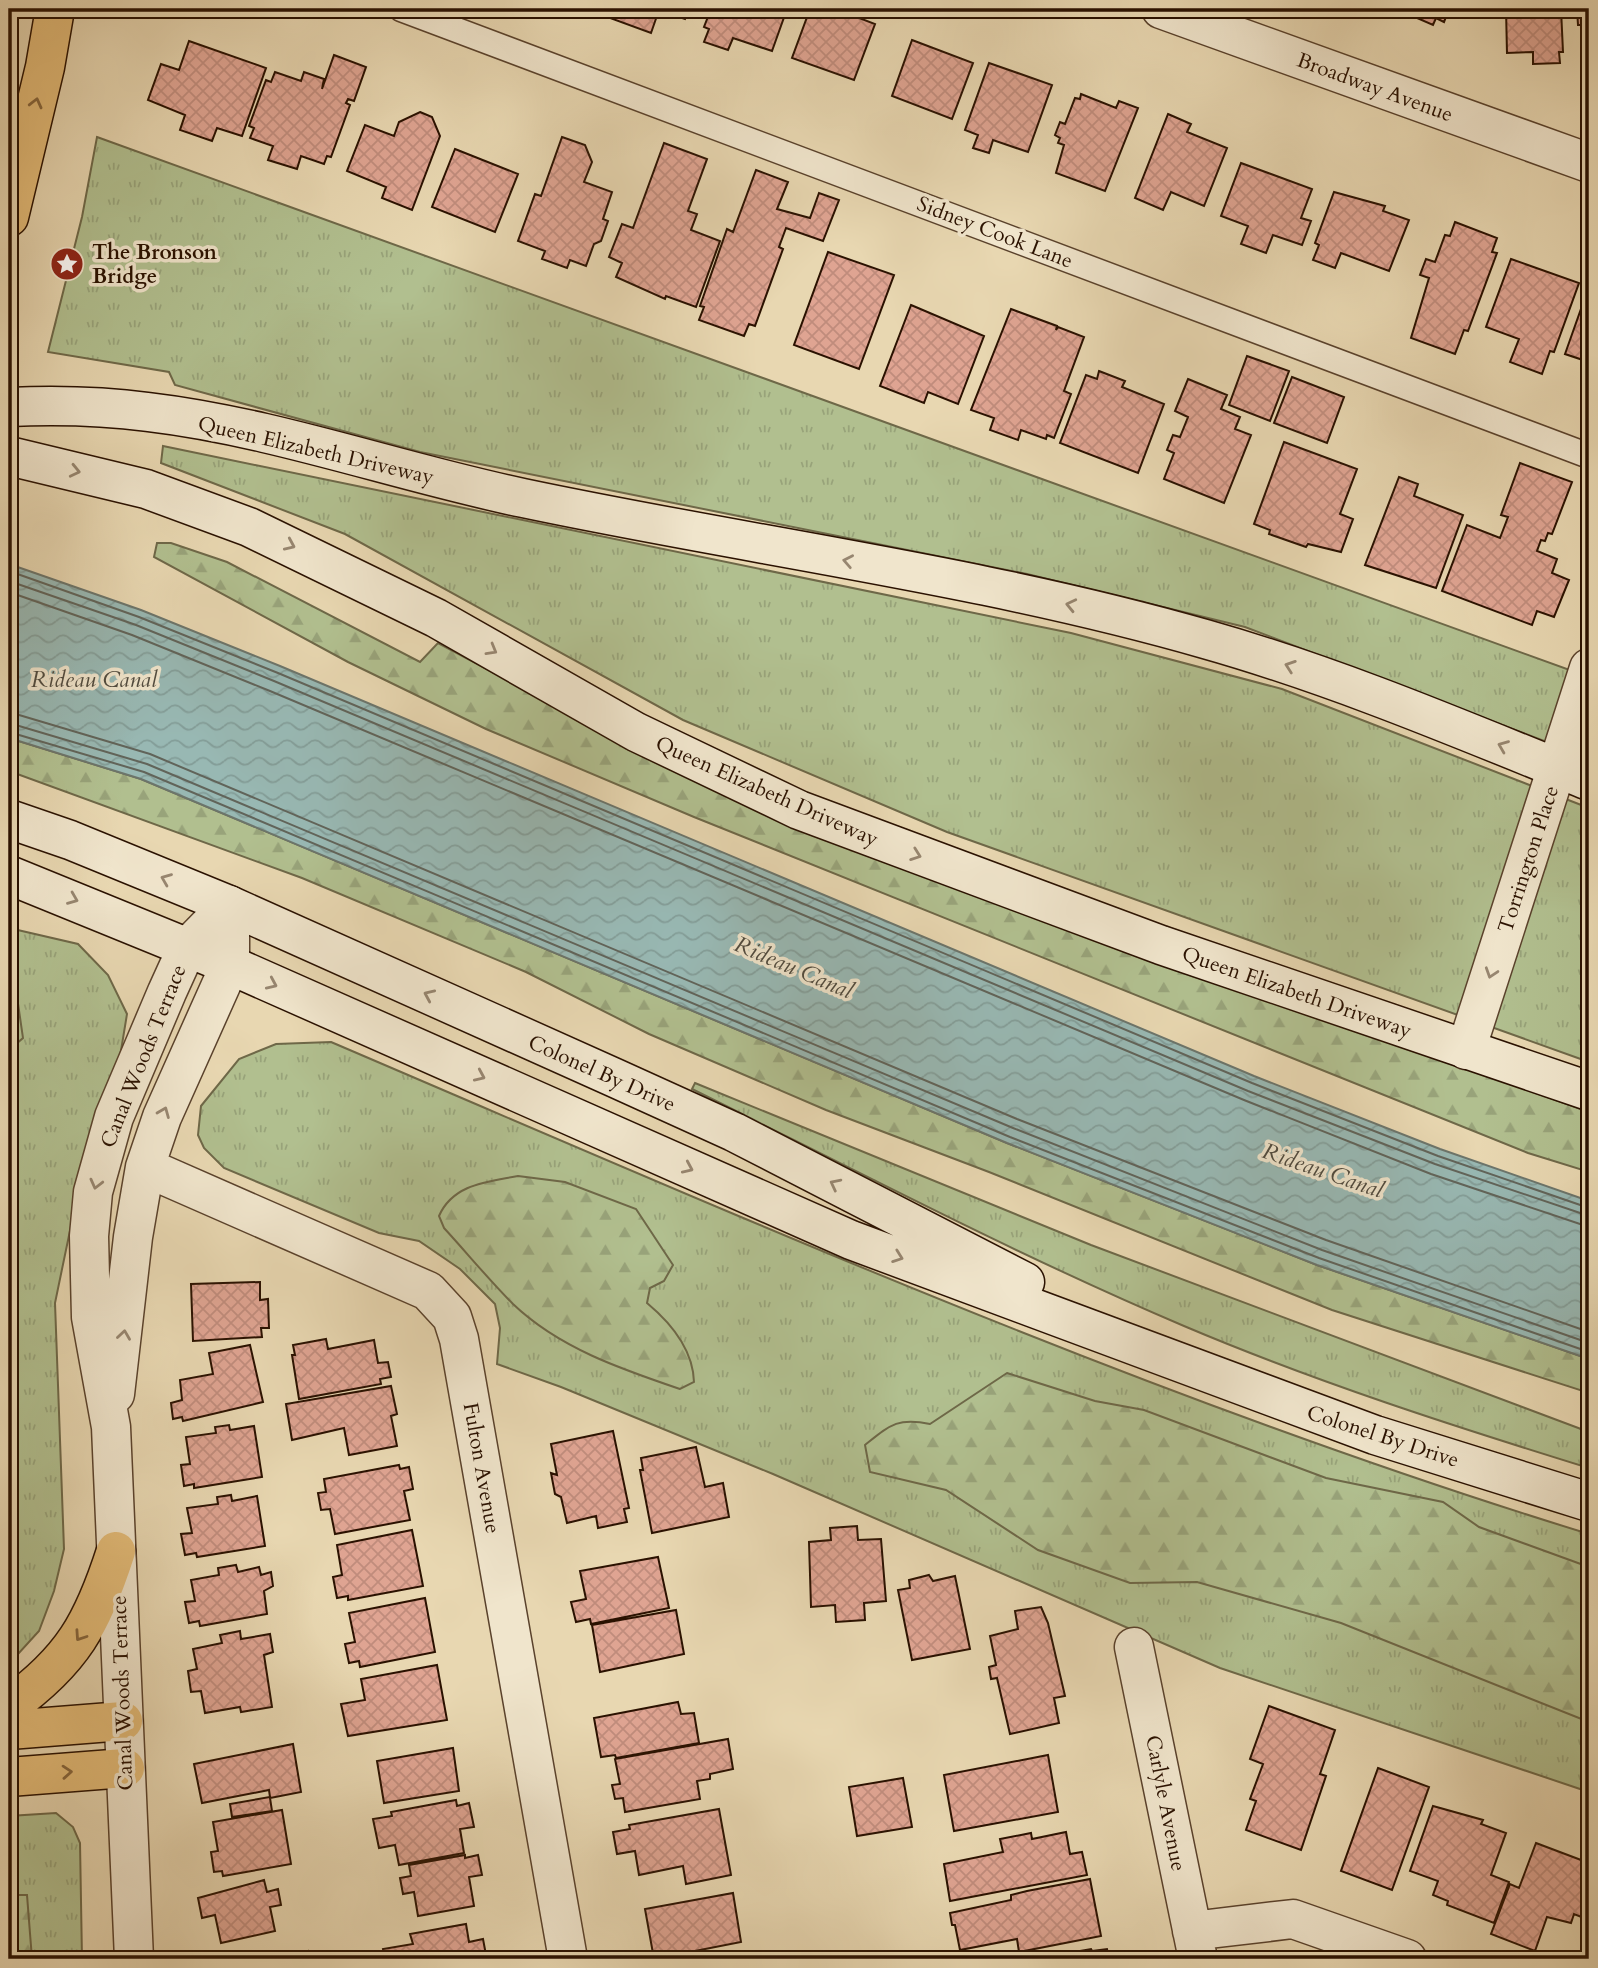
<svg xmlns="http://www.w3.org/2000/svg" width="1598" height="1968" viewBox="0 0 1598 1968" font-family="Cardo,serif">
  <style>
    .grass { fill: url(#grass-tufts); stroke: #6e6848; stroke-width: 2 }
    .forest { fill: url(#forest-firs); stroke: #6e6848; stroke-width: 2 }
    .water { fill: url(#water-waves); stroke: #6c756b; stroke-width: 2 }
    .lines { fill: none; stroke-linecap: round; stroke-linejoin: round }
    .shore { stroke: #61645a; stroke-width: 2 }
    .building { fill: url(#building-cross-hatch); stroke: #2a1100; stroke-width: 2 }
    .lane-casing { stroke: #5a422c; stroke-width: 27 }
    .street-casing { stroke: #5a422c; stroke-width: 41 }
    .secondary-casing { stroke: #2a1100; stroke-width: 41 }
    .primary-casing { stroke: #2a1100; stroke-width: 41 }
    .lane { stroke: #f0e5cc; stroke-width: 24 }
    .street { stroke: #f0e5cc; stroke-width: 38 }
    .secondary { stroke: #f0e5cc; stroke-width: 38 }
    .primary { stroke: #e4bc78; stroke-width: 38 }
    .oneway { stroke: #87663c }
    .oneway2 { stroke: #978670 }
    .labels { text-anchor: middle; stroke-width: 7; stroke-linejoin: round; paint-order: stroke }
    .street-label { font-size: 21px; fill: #2a1100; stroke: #f0e5cc }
    .poi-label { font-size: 21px; font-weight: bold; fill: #2a1100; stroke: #f0e5cc; text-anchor: start }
    .water-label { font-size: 23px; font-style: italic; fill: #504b3f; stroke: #f0e5cc }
  </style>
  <defs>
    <pattern id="grass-tufts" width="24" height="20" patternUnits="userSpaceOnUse" patternTransform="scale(1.75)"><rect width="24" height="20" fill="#b1bf8f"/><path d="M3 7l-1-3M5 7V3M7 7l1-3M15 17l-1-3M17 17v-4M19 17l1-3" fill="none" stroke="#98a37a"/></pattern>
    <pattern id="forest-firs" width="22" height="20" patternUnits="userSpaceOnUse" patternTransform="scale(1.75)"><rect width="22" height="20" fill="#b1bf8f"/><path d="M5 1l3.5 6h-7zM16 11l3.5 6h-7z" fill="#98a37a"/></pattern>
    <pattern id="water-waves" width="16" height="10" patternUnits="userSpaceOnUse" patternTransform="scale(1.75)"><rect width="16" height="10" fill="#98b8b3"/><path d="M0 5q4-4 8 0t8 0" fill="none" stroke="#839d98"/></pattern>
    <pattern id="building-cross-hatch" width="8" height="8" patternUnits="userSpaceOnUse" patternTransform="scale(1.75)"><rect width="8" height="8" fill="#dfa492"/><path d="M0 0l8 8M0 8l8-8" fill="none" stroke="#c08c7c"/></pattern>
  </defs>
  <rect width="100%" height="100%" fill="#e8d7b1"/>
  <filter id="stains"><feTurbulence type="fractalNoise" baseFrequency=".00286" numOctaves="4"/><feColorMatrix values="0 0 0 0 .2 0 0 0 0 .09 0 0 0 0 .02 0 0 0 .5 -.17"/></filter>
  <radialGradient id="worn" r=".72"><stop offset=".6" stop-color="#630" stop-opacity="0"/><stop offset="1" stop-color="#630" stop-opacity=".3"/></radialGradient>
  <!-- grass -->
  <path class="grass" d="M97,137l1492,540v81l-344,-131 -218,-53 -607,-122 -245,-67 -6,-13 -121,-20 34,-135z
    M163,446l908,187 211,56 307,119v254l-642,-230 -264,-112 -338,-186 -184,-71z
    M9,928l69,16 30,31 19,39 -10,61 -33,88 -29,140 9,246 -10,42 -15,40 -30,33z
    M331,1042c414,177 827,360 1258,492v258l-369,-124 -447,-194 -212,-87 -64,-23 3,-36 -5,-24 -35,-35 -41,-28 -40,-8 -155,-65 -20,-20 -6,-13 3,-29 38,-47 37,-15z
    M695,1083l396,162 498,187v36c-136,-42 -273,-86 -405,-142 -167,-71 -329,-156 -492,-237z
    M56,1813l17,14 7,16 2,116h-73v-143z"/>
  <!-- forest -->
  <path class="forest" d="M157,543h14l56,19 193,100 18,-19 236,126 209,91 706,252v60l-61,-19 -834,-336 -208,-88 -138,-67 -194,-105z
    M9,738l132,41 866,364 310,122 272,94v34l-257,-83 -343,-138 -163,-62 -177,-76 -123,-62 -224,-94 -293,-107z
    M9,969l6,14 8,55 -14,12z
    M518,1176l47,6 71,27 37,56 -9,16 -14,7 -3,15c24,20 46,46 47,79l-14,7c-59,-20 -121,-41 -167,-85 -24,-24 -46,-51 -69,-76l-5,-12c14,-32 48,-34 79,-40z
    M1007,1373l88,28 49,9 182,68 117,24 36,25 110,40v155l-248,-99 -144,-41 -67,1 -92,-33 -92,-60 -76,-18 -5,-27c25,-20 33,-28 65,-21z
    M9,1895h18l5,64h-23z"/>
  <!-- water -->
  <path class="water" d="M9,564l132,46 139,56 974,410 186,73 149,52v158l-272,-94 -310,-122 -866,-364 -132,-41z"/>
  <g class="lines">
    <!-- shore -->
    <path class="shore" d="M9,571l130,46 139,56 974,410 186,73 151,52
      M9,581l127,44 138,56 974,410 187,73 154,52
      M9,592l123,43 138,56 974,409 187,74 158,53
      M9,712l141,42 867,365 309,121 263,92
      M9,723l138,41 866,364 309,122 267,93
      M9,732l135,40 866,365 309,121 270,94"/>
  </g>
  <!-- building -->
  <path class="building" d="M614,9h75l-4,10 -26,-9 -8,23 -41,-15z
    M711,9h76l-15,42 -39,-13 -5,12 -24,-8 5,-13 -5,-2z
    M810,9h38l-2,4 29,11 -21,56 -62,-22z
    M1412,9h-1h38l-5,13 -8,-4 -3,7 -23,-10z
    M1506,9h55l2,43h-4l1,11 -27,1v-12l-26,1z
    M1577,9h12v73h-3l-1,-57h-7z
    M912,40l61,23 -21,56 -60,-23z
    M189,41l77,27 -24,68 -25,-8 -5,13 -32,-11 5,-15 -37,-15 13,-36 18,6z
    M334,55l32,12 -12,34 -6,-2 -2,4 4,2 -19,52 -4,-1 -3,8 -23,-8 -4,13 -29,-9 5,-14 -23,-8 4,-10 -5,-2 17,-46 5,2 4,-10 26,9 3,-9 20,7 -2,10z
    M989,63l63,22 -24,67 -35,-12 -4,13 -16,-5 5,-13 -13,-5z
    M1081,94l35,14 3,-7 19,7 -33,83 -49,-18 8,-28 -6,-2 2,-5 -5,-3 5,-13 5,2 10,-26 5,1z
    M420,112l12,5 8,19 -28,74 -30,-12 4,-11 -39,-16 18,-46 29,11 5,-14z
    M1168,114l23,10 -4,8 40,16 -23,58 -33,-14 -8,18 -28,-12z
    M562,137l23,8 7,17 -8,20 28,10 -9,27 5,2 -7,20 -7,3 -8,22 -16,-6 -3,8 -25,-9 3,-8 -27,-10 17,-47 6,2z
    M664,143l43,16 -19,52 9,3 -6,16 29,11 -24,66 -30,-11 -1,3 -49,-22 6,-14 -13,-6 13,-33 11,4z
    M455,149l63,25 -23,58 -63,-25z
    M1241,163l71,26 -11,29 10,3 -9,24 -29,-10 -7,18 -25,-9 7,-18 -27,-10z
    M756,170l32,12 -11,27 33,9 9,-25 20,7 -16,41 -37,-13 -7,19 4,2 -28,77 -6,-2 -5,12 -45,-16 5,-13 -4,-1 27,-77 6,3z
    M1334,192l51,14 -2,5 26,9 -20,51 -48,-18 -6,15 -22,-8 6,-15 -4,-2z
    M1455,222l42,16 -5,14 5,1 -29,78 -4,-1 -9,24 -44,-16 18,-60 -9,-3 6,-16 9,3 10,-27 5,1z
    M828,252l66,23 -35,94 -65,-24z
    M1511,259l68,24 -25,69 -4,-1 -8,23 -32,-12 9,-23 -33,-12z
    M1587,292l2,1v69l-24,-8z
    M911,305l73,31 -26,68 -30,-12 -4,11 -44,-17z
    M1011,309l46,17 -1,4 2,-3 26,10 -20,54 7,3 -17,44 -7,-3 -1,4 -25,-9 -3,10 -28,-10 4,-12 -23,-8z
    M1247,356l42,15 -19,50 -41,-16z
    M1099,371l26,10 -3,6 42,17 -26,69 -78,-30 26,-68 11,4z
    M1292,377l52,20 -17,46 -53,-20z
    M1188,379l39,16 -6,14 19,8 -5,12 16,6 -27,68 -60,-24 10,-26 -7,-3 6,-15 7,2 8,-20 -13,-6z
    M1284,442l73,27 -17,45 13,5 -12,33 -33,-8 -2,3 -37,-13 1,-4 -16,-6z
    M1520,463l52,19 -20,52 -4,-1 -3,8 -4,-1 -4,11 20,8 -5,14 17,7 -15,37 -17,-6 -5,14 -90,-34 25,-66 33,13 8,-21 -7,-2z
    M1399,477l19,7 -4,12 49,19 -27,73 -71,-23z
    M260,1282v18l8,-1 1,29h-8l1,9 -69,4 -2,-57z
    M326,1339l2,10 46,-9 4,23 10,-1 3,15 -11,2 1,5 -82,15 -7,-44h3l-2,-10z
    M250,1345l13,57 -80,19 -1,-4 -9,2 -2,-16 11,-3 -2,-20 33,-6 -4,-21z
    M391,1386l6,28 -6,2 6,30 -48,9 -5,-27 -52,12 -6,-36z
    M229,1425l1,5 24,-4 8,51 -68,11v-4l-10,2 -3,-21 9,-1 -4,-27 30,-4 -1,-6z
    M613,1431l16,77 -5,1 3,13 -29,6 -2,-12 -29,7 -6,-26 -6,-3 -4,-21 6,2 -6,-31z
    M696,1447l9,40 18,-4 6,34 -77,16 -12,-63h3l-2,-12z
    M399,1465l1,4 9,-2 4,22 -9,2 6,29 -75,14 -5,-25 -9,1 -3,-17 8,-1 -2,-13z
    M231,1495l1,6 25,-5 8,50 -68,11 -1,-4 -11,2 -4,-21 11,-1 -5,-25 31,-4 -1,-7z
    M857,1526l1,14 23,-1 5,62 -22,2 1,17 -29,2 -1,-17 -24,2 -2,-65 22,-2 -1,-12z
    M412,1530l11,56 -75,14v-4l-11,2 -4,-21 9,-2 -5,-30z
    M658,1557l11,51 -78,16 -1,-5 -14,3 -5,-20 15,-3 -6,-28z
    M236,1565l2,7 21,-5 2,8 10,-3 2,14 -9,5 3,23 -67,12 -1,-5 -10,2 -4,-21 10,-1 -4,-21 28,-5 -1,-7z
    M929,1575l4,6 22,-5 15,73 -58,11 -14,-70 12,-2 -1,-8z
    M425,1598l10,54 -75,15 -1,-6 -10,2 -4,-19 10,-2 -6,-29z
    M1041,1607l7,16 17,73 -11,2 5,25 -49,11 -13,-56 -6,1 -2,-12 7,-2 -6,-29 28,-7 -3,-18z
    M676,1610l8,44 -84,18 -8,-47z
    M240,1631l1,8 29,-5 3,18 -9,3 8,52 -31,5 -1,-5 -35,6 -4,-22 -10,1 -3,-21 9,-2 -4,-20 29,-6 -2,-8z
    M437,1665l10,55 -99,16 -7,-32 24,-4 -4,-21z
    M678,1702l3,12 13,-1 5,30 -83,15 -1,-3 -14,2 -7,-39z
    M1269,1706l66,24 -15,44 6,2 -25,74 -55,-20 10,-29 -6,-2 13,-35 -13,-5z
    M728,1739l5,30 -23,5v5l-13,2 3,18 -75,13 -2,-14 -8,1 -3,-14 8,-1 -5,-25z
    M293,1744l8,48 -31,6 2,13 -40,6 -2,-13 40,-7 -1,-7 -67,13 -8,-39z
    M453,1748l6,43 -75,12 -7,-42z
    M1048,1755l10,57 -104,19 -10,-56z
    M1378,1768l51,19 -37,103 -51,-19z
    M903,1778l9,49 -55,9 -8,-49z
    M456,1800l1,6 12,-3 5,24 -14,2 4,24 -65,12 -4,-20 -16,3 -6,-29 19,-3 -1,-4z
    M1433,1806l50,14 -2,4 25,9 -15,42 18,7 -15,41 -47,-18 1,-4 -15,-6 5,-14 -28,-10z
    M719,1809l12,66 -45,9 -3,-18 -44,9 -4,-24 -18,3 -4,-22 17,-3 -1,-4z
    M282,1810l9,54 -68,12 -1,-5 -8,1 -3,-20 7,-1 -5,-29z
    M1066,1832l4,22 12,-2 5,23 -137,26 -6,-37 59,-12 -3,-13 31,-6 1,6z
    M1536,1843l53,20v57l-15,-6 -3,9 -24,-6 -12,34 -44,-17 19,-50 9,4z
    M465,1855v3l13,-3 4,20 -13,2 5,29 -56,10 -4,-24 -11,2 -3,-16 11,-2 -2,-11z
    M1090,1879l11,57 -82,16 -2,-13 -57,11 -5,-25h-3l-2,-12 61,-13v-5l16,-4z
    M264,1880l3,12 11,-3 3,16 -11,2 5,24 -54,12 -6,-28 -13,3 -4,-20z
    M733,1893l8,49 -87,17 -9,-50z
    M466,1924l3,18 14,-3 3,16 -23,4h-78l-2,-10 30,-5 -3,-10z
    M1091,1949l1,2 15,-2 2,10h-76z
    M308,1951l1,8h-44z"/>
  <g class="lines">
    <defs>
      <path id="lane" d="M401,9l1188,447"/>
      <path id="street" d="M1161,9l428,154
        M1466,1050l123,-382
        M145,1167l283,124 24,26 7,22 109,620
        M115,1394l18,-157 12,-70 17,-50 68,-152v-34
        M1134,1647l64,312
        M1192,1931l101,-12 114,40
        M134,1959l-23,-532 -20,-110 -2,-81 4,-44 21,-75 53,-125 20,-44 42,-43"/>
      <path id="secondary" d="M9,407c46,-2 93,-1 139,5 127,15 250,60 375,86 227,48 459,77 682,141 131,37 258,91 384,142
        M9,456l137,33 103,38 187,91 200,114 163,78 362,135 428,146
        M9,819l61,21 159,65 386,173 119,54 291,150
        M9,875l221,90 621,275 524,195 214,67"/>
      <path id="primary" d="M9,217l36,-150 10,-58
        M9,1706c63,-45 84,-83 107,-155
        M9,1730l114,-9
        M9,1777l116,-9"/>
    </defs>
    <!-- lane casing -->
    <use href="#lane" class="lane-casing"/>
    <!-- street casing -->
    <use href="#street" class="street-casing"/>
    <!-- secondary casing -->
    <use href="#secondary" class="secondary-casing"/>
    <!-- primary casing -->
    <use href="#primary" class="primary-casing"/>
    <!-- lane -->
    <use href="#lane" class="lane"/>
    <!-- street -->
    <use href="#street" class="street"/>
    <!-- secondary -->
    <use href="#secondary" class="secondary"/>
    <!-- primary -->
    <use href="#primary" class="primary"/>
  </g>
  <!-- one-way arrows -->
  <defs><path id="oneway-chevron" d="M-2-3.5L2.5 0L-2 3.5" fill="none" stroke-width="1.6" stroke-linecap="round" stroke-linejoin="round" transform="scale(1.75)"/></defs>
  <g class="oneway">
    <use href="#oneway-chevron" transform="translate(36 103) rotate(-76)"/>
    <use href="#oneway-chevron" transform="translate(80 1636) rotate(124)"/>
    <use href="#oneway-chevron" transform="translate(67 1772) rotate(-4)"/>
  </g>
  <g class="oneway2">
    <use href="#oneway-chevron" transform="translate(75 471) rotate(13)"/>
    <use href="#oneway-chevron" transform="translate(290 545) rotate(24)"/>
    <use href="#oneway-chevron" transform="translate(848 561) rotate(-169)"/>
    <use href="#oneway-chevron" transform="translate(1071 605) rotate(-167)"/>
    <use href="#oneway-chevron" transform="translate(492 650) rotate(30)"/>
    <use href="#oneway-chevron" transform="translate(1290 666) rotate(-161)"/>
    <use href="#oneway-chevron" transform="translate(1503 746) rotate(-158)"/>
    <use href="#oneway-chevron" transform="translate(916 855) rotate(20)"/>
    <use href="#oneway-chevron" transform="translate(166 879) rotate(-158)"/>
    <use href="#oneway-chevron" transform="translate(73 899) rotate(22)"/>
    <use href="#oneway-chevron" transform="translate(1491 973) rotate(108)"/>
    <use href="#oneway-chevron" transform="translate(272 984) rotate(24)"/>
    <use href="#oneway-chevron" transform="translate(429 995) rotate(-156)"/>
    <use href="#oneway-chevron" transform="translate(480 1076) rotate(24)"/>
    <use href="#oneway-chevron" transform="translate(164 1112) rotate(-68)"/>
    <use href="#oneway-chevron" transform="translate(688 1168) rotate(24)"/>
    <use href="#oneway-chevron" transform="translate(96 1184) rotate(104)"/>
    <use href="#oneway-chevron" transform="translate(835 1184) rotate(-153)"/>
    <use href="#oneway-chevron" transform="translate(898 1257) rotate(20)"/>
    <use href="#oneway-chevron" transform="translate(124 1335) rotate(-82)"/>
  </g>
  <!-- icons -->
  <defs>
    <symbol id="sight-disc" viewBox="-11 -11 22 22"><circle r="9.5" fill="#8f2418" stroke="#f0e5cc"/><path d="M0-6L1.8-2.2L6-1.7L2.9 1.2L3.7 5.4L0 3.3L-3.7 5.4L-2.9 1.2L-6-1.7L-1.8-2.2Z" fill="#fff"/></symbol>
  </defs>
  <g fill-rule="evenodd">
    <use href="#sight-disc" x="48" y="245" width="38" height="38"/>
  </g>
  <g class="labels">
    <!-- street labels -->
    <g class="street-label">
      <text transform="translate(1375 87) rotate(20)" y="7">Broadway Avenue</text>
      <text transform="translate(995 232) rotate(21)" y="7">Sidney Cook Lane</text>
      <text transform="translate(316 450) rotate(13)" y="7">Queen Elizabeth Driveway</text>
      <text transform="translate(767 791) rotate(24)" y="7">Queen Elizabeth Driveway</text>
      <text transform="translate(1528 859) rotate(-72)" y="7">Torrington Place</text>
      <text transform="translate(1297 992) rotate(19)" y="7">Queen Elizabeth Driveway</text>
      <text transform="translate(143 1056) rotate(-68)" y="7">Canal Woods Terrace</text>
      <text transform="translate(602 1073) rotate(24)" y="7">Colonel By Drive</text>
      <text transform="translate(1383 1436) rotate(18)" y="7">Colonel By Drive</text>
      <text transform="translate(482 1468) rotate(80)" y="7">Fulton Avenue</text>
      <text transform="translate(122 1693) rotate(-92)" y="7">Canal Woods Terrace</text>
      <text transform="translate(1166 1803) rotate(79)" y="7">Carlyle Avenue</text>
    </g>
    <!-- poi labels -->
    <g class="poi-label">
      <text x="92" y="259">The Bronson<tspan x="92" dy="24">Bridge</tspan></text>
    </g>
    <!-- water labels -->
    <g class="water-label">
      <text x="94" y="687">Rideau Canal</text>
      <text transform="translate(794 967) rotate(23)" y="8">Rideau Canal</text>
      <text transform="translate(1323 1170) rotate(19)" y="8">Rideau Canal</text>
    </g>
  </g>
  <!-- margin -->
  <rect width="1598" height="1968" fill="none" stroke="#e8d7b1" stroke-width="35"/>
  <rect x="10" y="10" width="1577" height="1947" fill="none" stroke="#2a1100" stroke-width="3.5"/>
  <rect x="18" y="18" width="1563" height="1933" fill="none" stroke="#2a1100" stroke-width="2"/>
  <rect width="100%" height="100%" filter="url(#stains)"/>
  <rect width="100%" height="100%" fill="url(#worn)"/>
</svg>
